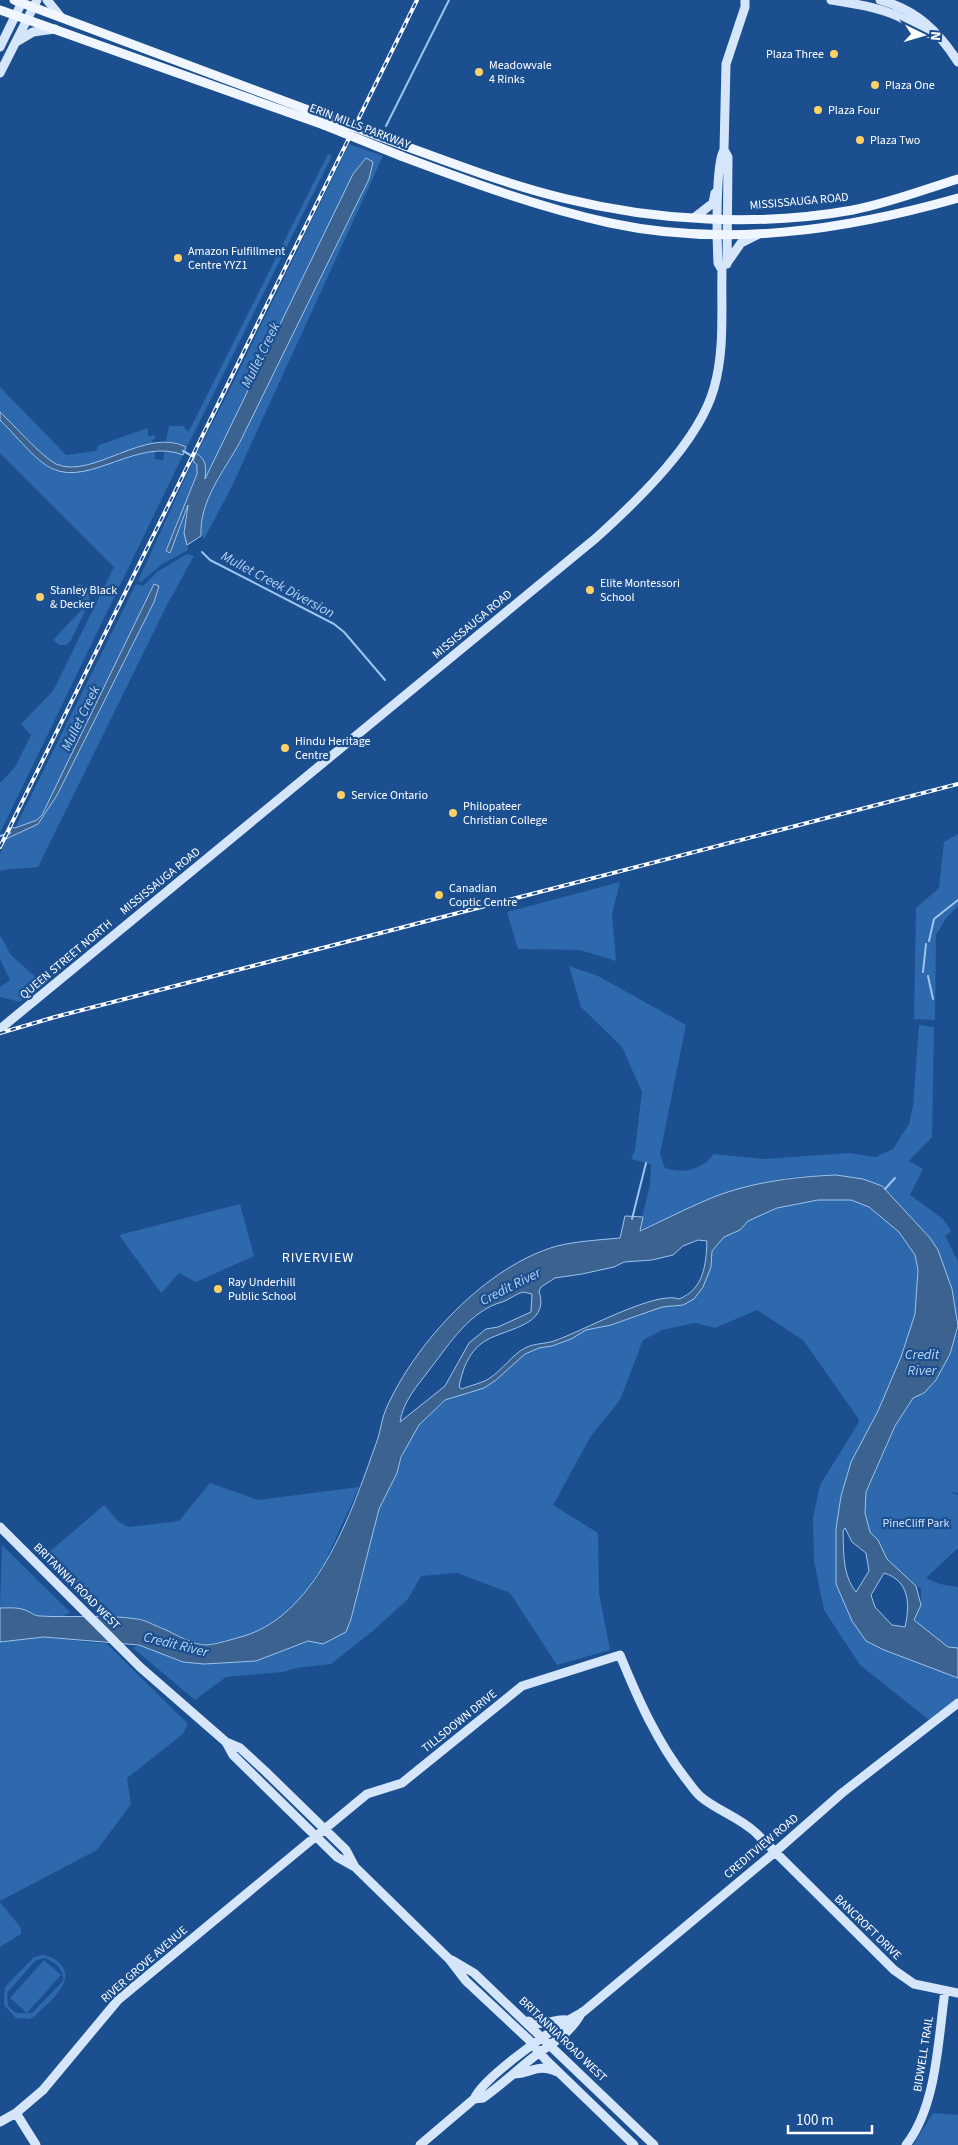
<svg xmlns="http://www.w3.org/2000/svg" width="958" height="2145" viewBox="0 0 958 2145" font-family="'Source Sans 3',sans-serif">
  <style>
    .green { fill: #2e69ad; fill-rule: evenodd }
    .water { fill: #3c6290; stroke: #9cc4f0; fill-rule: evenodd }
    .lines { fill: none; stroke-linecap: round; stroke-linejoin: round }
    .stream { stroke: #9cc4f0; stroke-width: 2 }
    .secondary { stroke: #d6e6fa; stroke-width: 9 }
    .primary { stroke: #f0f6ff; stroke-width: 9 }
    .rail-casing { stroke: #fff; stroke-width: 4 }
    .rail { stroke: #1b4f8f; stroke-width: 2; stroke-dasharray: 5.5; stroke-linecap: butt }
    .primary-bridge { stroke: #f0f6ff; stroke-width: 9 }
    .poi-dot { fill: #ffd166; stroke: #1b4f8f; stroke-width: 2 }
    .labels { text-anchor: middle; stroke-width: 4.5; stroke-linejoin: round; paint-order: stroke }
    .poi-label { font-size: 12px; fill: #fff; stroke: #1b4f8f; text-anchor: start }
    .street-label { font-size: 12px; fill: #fff; stroke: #1b4f8f }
    .park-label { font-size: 12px; fill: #cfe3fa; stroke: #1b4f8f }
    .water-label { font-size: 14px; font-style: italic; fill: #b5d3f5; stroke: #1b4f8f }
    .neighbourhood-label { font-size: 14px; letter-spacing: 1px; fill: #fff; stroke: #1b4f8f }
  </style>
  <rect width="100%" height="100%" fill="#1b4f8f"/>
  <!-- green -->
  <path class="green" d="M349,144l34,12 -152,332 -27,51c-15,-20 26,-79 36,-97l129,-263 4,-17 -8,-4 -6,9 -154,312 -4,-23 -4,-3 32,-62z
    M328,154l4,2 -143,287 -3,4 -8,-4 -12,-2 3,-15h14l5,6 4,-7z
    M0,387l66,68 30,-4 3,-6 49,-17v8l7,-1v4l-3,1 1,3c-23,7 -75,31 -97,21 -16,-8 -42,-39 -56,-52z
    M0,420l53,50 19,2 83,-22v9l8,1 2,-10 18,5 -183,378v-50l15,-16 16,-32 -10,-11 32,-33 61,-124 -114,-114z
    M193,461l4,4v9l-31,77 4,2 15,-40 3,37 -27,15 -20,17 -3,-1z
    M187,554l7,2 -26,47 -130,264 -37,3 -1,3v-18l6,-16 32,-15 116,-222v-18l-112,231 -5,5 -22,8 121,-244 7,2 14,-14z
    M79,584l8,3 3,14 -20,41 -4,3h-7l-6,-5 33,-35 -14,-15z
    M958,834v72l-11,11 -11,18 -1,85 -21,-1 2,-111 23,-20 5,-46z
    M620,882l-8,32 4,47 -36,-11 -62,-1 -11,-37z
    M0,935l11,20 31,28 -22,19 -20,-5v-10l10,-7 -10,-21z
    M569,966l29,10 88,49 -26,129 5,14c19,6 37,2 49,-14l50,5 84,-6 28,4 17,-8 16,-25 4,-18 6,-81 15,2 -2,110 -23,24 14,8 -13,26 33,24 8,12 -6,5 13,25v65l-6,-37 -22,-51 -48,-52 -46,-11 -45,2 -38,8 -114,45 11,-45 1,-21 -20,-5 4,-9 7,-58 -20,-45 -41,-40z
    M818,1200h33l18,7 30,25 9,11 7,12 3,15 -3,44 -14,43 -23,54 -27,51 -10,34 -5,33v55l30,57 18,9 74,28v23l-25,22 -73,-58 -36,-55 -10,-49 -1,-43 7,-33 39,-63 -1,-4 -55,-78 -46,-30 -42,18 -20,-5 -33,7 -19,10 -23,60 -29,36 -38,69 45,28 1,60 11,57 -53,15 -47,-72 -53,-20 -36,3 -13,23 -34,31 -43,34 -35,4 -13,4 -57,5 -31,23 -62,-52 6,-3 44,17 21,2 52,-3 53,-20 14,3 28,-25 28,-110 18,-36 9,-29 13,-19 27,-25 38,-12 12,-8 29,-26 14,-6 13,-2 19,-7 15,-9 25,-5 51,-18 21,-2 28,-38 1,-16 12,-14 16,-7 8,-9 29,-13z
    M240,1204l14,52 -58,26 -17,-9 -18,20 -42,-58z
    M958,1332v161l-8,-1 8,3v53l-32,30 14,6 18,3v61l-10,-1 -34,-27 7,-15v-16l-23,-17 -11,-13 -9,-19 -8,-8 -5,-19 1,-21 29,-66 18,-28 11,-5z
    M210,1483l48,17 101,-13 -33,73 -24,37 -21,20 -14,10 -22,9 -38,9 -18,-5 -49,-21 -28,-3 -73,-64 8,2 57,-49 15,17 10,5 50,-6z
    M2,1545l68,67 -6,4h-27l-12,-6 -25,-2z
    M43,1637l64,7 81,80 -5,10 -56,44 4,26 -34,46 -97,51v-259z
    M0,1902l21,26v6l-21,13z
    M42,1955c8,1 15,4 20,11 13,18 -16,38 -27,50l-6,3 -13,-1 -12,-13 1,-18 28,-29zM44,1958c10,3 21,12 19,23l-31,32h-16l-8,-7 -1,-13 28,-32z
    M44,1960l17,15 -34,38 -17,-15z
    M933,2113l25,2v30h-45z"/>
  <!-- water -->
  <path class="water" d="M366,158l7,4 -4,17 -129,263c-16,29 -41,59 -39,94l-14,9 -3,-12 4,-28 -18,48 -4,-2 31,-77v-9l-4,-4 3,-8c11,7 10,15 9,26l148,-305z
    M0,412c14,13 41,44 56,52 36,16 90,-38 130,-17l-3,8c-44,-18 -93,31 -130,14 -17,-7 -39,-36 -53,-49z
    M154,584l5,2 -5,16 -97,193 -19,29 -32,15 6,-12 3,1 22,-8 5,-5z
    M836,1175l27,4 19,7 48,52 8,12 14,39 6,37 -8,28 -14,26 -12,13 -11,5 -18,28 -29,66 -1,21 5,19 8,8 9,19 29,27 5,19 -7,15 34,27 10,1v30l-74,-28 -18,-9 -14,-20 -16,-37v-55l5,-33 10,-34 27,-51 23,-54 14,-43 3,-44 -3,-15 -16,-23 -30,-25 -18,-7h-33l-41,8 -29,13 -8,9 -16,7 -12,14 -1,16 -8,20 -9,12 -11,6 -21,2 -51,18 -25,5 -15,9 -19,7 -13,2 -14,6 -29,26 -12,8 -39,12 -26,25 -18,32 -4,16 -18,36 -28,110 -5,13 -23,12 -15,-3 -52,20 -52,3 -21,-2 -44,-17 -95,-8 -44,5v-34c8,0 17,-1 25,2 6,2 9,6 15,6 32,2 64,-2 97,3 9,1 18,7 27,10 13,6 29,16 43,16 11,-1 26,-6 37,-9 76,-23 110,-131 134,-198 3,-10 4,-20 8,-29 29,-66 100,-143 171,-163 21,-5 42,-6 63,-8l5,-22 18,1 -3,14c20,-9 41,-20 62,-29 42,-19 88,-25 134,-27zM698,1240l9,1c-1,24 -3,48 -28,58 -23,-9 -98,33 -125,42 -9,3 -19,2 -29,7 -13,7 -22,21 -35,30 -7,5 -19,7 -28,11l-3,-2c3,-16 9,-34 23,-44 20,-15 69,-15 57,-52l2,-4 14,-9 27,-4 32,-7 10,-5 28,-2 21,-5 10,-9zM523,1292l9,2 -1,18 -33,15 -12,2 -17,14 -24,43 -45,36c3,-21 18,-37 30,-53 20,-26 40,-58 72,-67 7,-2 13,-8 21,-10zM845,1528l7,14 14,11 3,18 -13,21c-14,-18 -12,-39 -13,-61zM884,1573c26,8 26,32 21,54l-13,-2 -17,-18 -4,-12z"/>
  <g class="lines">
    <!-- stream -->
    <path class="stream" d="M386,126l63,-126
      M183,451l11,6
      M202,552l8,8 124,64 10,8 41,48
      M0,836l10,-3
      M929,941l5,-22 24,-19
      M923,972l3,-28
      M928,976l5,23
      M885,1189l10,-11
      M632,1219l14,-56"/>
    <!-- secondary -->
    <path class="secondary" d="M47,0l13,16
      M831,0c25,4 55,8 76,21 9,5 17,14 28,13
      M880,0c37,10 58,31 78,62
      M16,42l17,-10 22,-3
      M0,47l23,-47
      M0,73l37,-73
      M724,150l4,7 -1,107
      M695,217l18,-14 2,-10
      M727,263l14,-20 16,-8
      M0,1029l596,-491c41,-37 103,-96 118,-150 11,-38 7,-79 8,-118l-4,-7c-1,-20 -3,-100 6,-113l2,-86 19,-57v-7
      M0,1527l140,140 86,75 14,6 25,23 81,79 9,17
      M226,1742l7,13 104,102 18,10 94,92 17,22 62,58 18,21 88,85
      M452,1960l22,13 180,172
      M528,2021c18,7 24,-3 39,-1
      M515,2074c18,-1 22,-11 42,-2
      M474,2099l9,-1c17,-12 32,-26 48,-39 20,-16 39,-24 51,-47
      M16,2113l20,32
      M0,2122l16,-9 27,-23 75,-90 249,-206 35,-11 120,-97 98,-31c18,44 37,87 66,124 5,6 9,13 15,18 17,14 36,19 54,35l139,138 20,14 44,9
      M420,2145l54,-46c10,-23 84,-74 109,-87l192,-160 67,-59 116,-90
      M906,2145c31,-39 32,-106 39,-154"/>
    <!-- primary -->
    <path class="primary" d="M14,0l313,117
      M0,10l324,115
      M405,146c52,19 104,39 158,52 93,23 196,29 290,12 36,-7 70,-20 105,-31
      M401,156c69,26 137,51 209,67 117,25 235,7 348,-25"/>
    <defs>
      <path id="rail" d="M0,847l417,-847
        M0,1033l55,-16 903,-233"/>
    </defs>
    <!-- rail casing -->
    <use href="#rail" class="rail-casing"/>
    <!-- rail -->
    <use href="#rail" class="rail"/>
    <!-- primary-bridge -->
    <path class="primary-bridge" d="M327,117l78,29
      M324,125l77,31"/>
  </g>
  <!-- markers -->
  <g class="poi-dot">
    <circle cx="834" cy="54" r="5"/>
    <circle cx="479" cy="72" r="5"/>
    <circle cx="875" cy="85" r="5"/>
    <circle cx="818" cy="110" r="5"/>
    <circle cx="860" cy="140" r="5"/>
    <circle cx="178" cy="258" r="5"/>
    <circle cx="590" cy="590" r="5"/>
    <circle cx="40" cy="597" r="5"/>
    <circle cx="285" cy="748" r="5"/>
    <circle cx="341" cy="795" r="5"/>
    <circle cx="453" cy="813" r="5"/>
    <circle cx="439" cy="895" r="5"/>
    <circle cx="218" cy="1289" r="5"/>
  </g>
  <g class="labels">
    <!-- poi labels -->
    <g class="poi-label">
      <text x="824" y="58" text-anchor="end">Plaza Three</text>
      <text x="489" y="69">Meadowvale<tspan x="489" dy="14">4 Rinks</tspan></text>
      <text x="885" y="89">Plaza One</text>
      <text x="828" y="114">Plaza Four</text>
      <text x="870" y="144">Plaza Two</text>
      <text x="188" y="255">Amazon Fulfillment<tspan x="188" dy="14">Centre YYZ1</tspan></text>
      <text x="600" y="587">Elite Montessori<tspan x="600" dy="14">School</tspan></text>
      <text x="50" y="594">Stanley Black<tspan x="50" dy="14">&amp; Decker</tspan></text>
      <text x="295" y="745">Hindu Heritage<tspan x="295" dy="14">Centre</tspan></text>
      <text x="351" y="799">Service Ontario</text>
      <text x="463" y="810">Philopateer<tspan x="463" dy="14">Christian College</tspan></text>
      <text x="449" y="892">Canadian<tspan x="449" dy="14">Coptic Centre</tspan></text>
      <text x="228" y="1286">Ray Underhill<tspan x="228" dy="14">Public School</tspan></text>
    </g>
    <!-- street labels -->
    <g class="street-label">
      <text transform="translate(360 126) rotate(21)" y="4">ERIN MILLS PARKWAY</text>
      <text transform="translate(799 201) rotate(-5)" y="4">MISSISSAUGA ROAD</text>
      <text transform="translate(472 624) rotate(-40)" y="4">MISSISSAUGA ROAD</text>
      <text transform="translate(160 881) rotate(-39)" y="4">MISSISSAUGA ROAD</text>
      <text transform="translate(66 959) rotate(-40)" y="4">QUEEN STREET NORTH</text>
      <text transform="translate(77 1586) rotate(45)" y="4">BRITANNIA ROAD WEST</text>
      <text transform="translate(459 1721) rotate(-39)" y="4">TILLSDOWN DRIVE</text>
      <text transform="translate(761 1846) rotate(-40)" y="4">CREDITVIEW ROAD</text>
      <text transform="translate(868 1927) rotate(44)" y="4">BANCROFT DRIVE</text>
      <text transform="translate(144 1964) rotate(-41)" y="4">RIVER GROVE AVENUE</text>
      <text transform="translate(563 2039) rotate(44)" y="4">BRITANNIA ROAD WEST</text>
      <text transform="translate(923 2054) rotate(-81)" y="4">BIDWELL TRAIL</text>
    </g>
    <!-- park labels -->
    <g class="park-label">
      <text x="916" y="1527">PineCliff Park</text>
    </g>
    <!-- water labels -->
    <g class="water-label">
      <text transform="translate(260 355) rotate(-64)" y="5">Mullet Creek</text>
      <text transform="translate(278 584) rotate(28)" y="5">Mullet Creek Diversion</text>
      <text transform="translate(80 718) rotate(-64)" y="5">Mullet Creek</text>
      <text transform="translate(510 1286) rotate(-27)" y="5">Credit River</text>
      <text x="922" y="1359">Credit<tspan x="922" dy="16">River</tspan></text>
      <text transform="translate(176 1644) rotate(14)" y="5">Credit River</text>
    </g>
    <!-- neighbourhood labels -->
    <g class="neighbourhood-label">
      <text x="318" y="1262">RIVERVIEW</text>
    </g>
  </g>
  <!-- north arrow -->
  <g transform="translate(923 35) rotate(95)" stroke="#1b4f8f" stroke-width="4" paint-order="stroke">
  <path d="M0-4L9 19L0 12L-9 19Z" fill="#ffffff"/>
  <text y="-8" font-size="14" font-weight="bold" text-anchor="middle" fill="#ffffff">N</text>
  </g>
  <!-- scale -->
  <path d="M788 2125v8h84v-8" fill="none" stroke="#ffffff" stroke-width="2.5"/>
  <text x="796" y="2125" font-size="15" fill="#ffffff" stroke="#1b4f8f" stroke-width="4" paint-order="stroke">100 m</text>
</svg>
